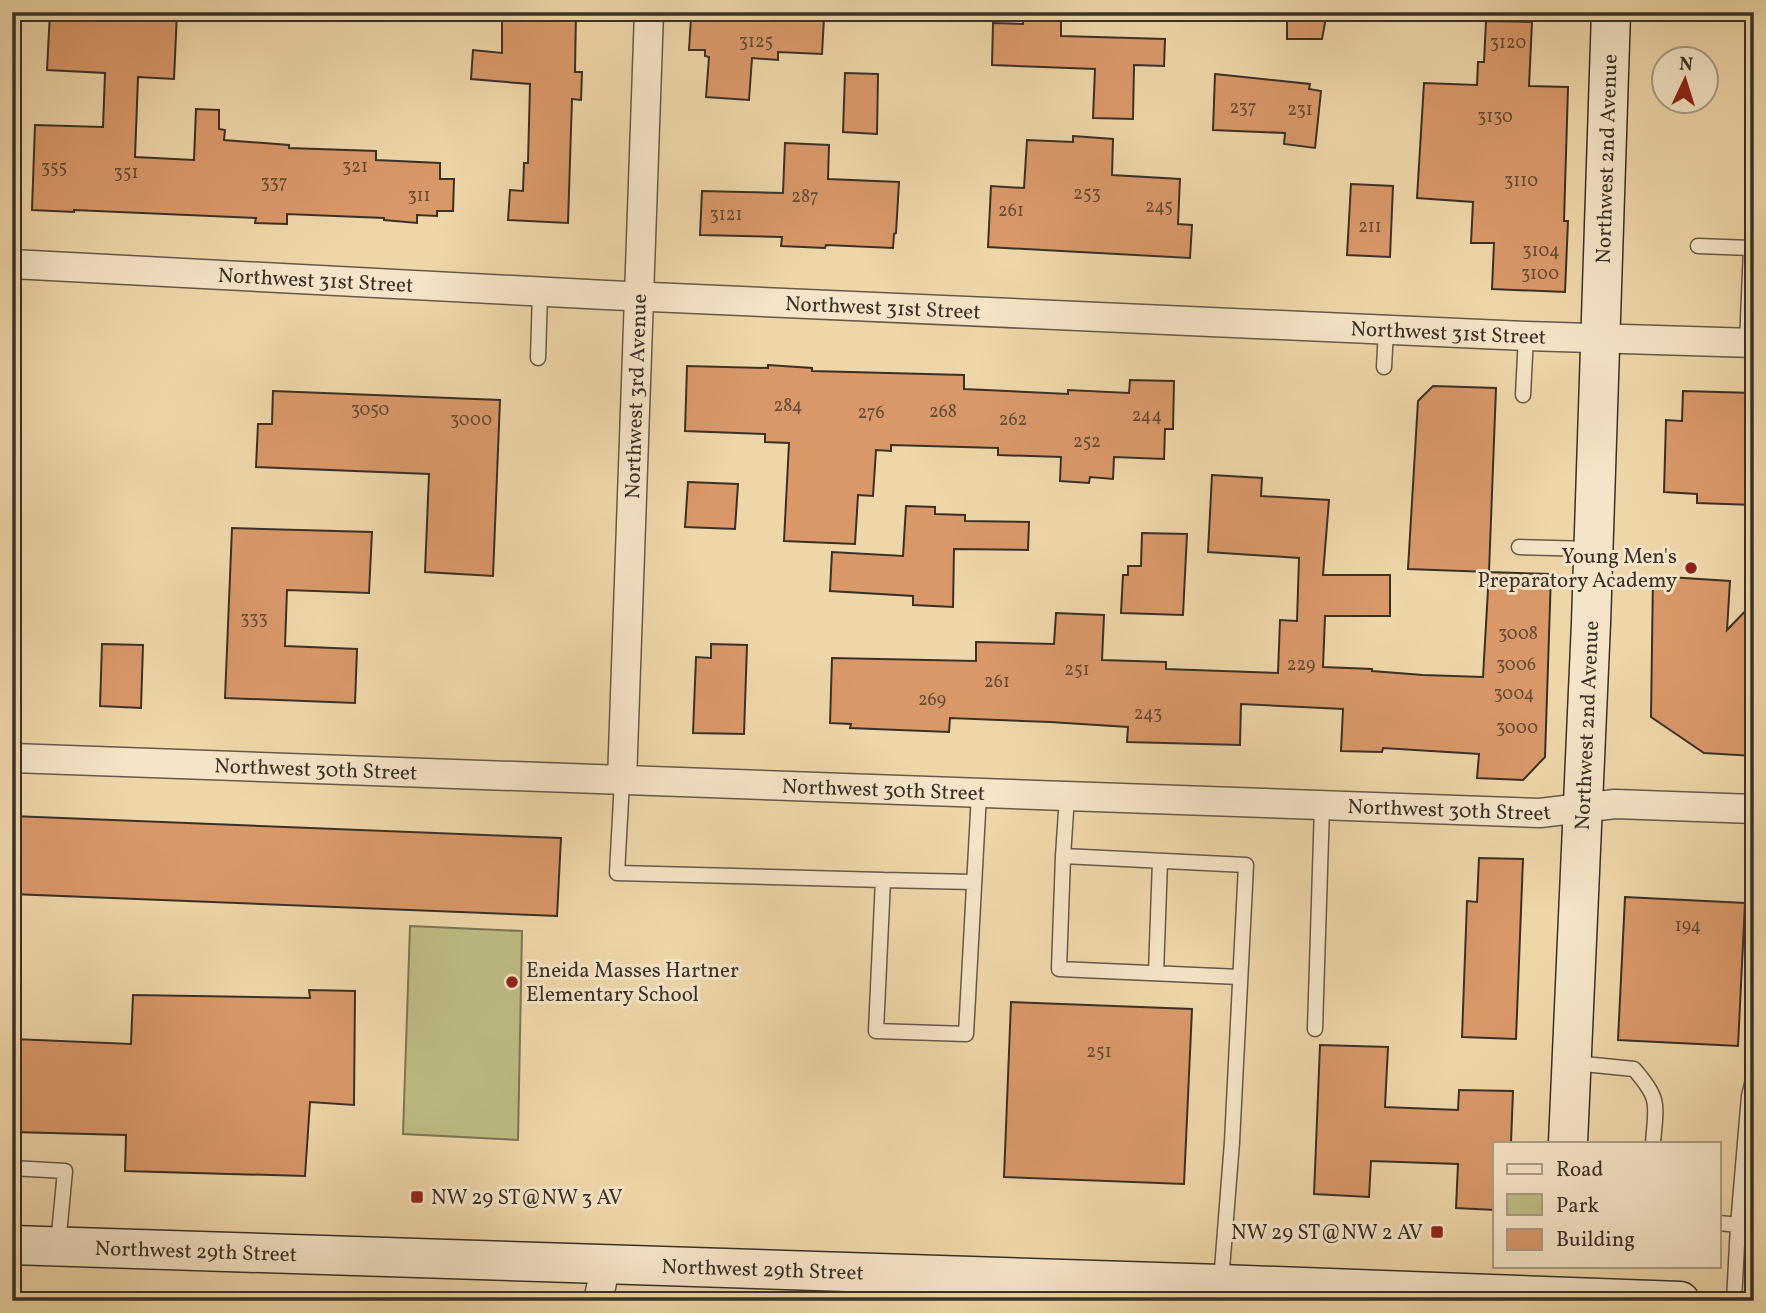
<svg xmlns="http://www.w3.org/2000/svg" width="1766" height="1313" viewBox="0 0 1766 1313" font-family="Vollkorn,serif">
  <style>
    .green { fill: #bebc85; stroke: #7c7656; stroke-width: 2 }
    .building { fill: #da9869; stroke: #3a3128; stroke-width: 2 }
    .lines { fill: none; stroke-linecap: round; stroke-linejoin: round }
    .lane-casing { stroke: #675a48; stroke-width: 17 }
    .street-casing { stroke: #675a48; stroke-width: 31 }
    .secondary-casing { stroke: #3a3128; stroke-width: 41 }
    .lane { stroke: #f5e4c7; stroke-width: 14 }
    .street { stroke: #f5e4c7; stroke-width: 28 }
    .secondary { stroke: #f5e4c7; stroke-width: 38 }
    .poi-dot { fill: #8f2418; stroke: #f5e4c7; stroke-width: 2.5 }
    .labels { text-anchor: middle; stroke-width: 6; stroke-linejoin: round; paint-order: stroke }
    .number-label { font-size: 18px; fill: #624b38 }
    .street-label { font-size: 21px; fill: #3a3128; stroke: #f5e4c7 }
    .poi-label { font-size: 21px; fill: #3a3128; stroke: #f5e4c7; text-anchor: end }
  </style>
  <rect width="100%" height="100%" fill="#efd6a9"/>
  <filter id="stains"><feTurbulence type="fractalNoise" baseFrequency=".00286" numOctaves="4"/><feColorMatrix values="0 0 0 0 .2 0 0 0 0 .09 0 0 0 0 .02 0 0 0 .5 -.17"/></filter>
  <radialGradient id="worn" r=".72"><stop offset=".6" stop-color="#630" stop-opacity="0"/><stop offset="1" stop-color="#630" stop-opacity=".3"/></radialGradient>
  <!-- green -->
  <path class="green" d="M410,926l112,5 -4,209 -115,-6z"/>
  <!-- building -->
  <path class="building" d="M50,12h127l-3,67 -36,-2 -3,80 59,3 2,-51 23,1v19l6,1 -1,10 65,5v3l87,3v9l64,3v16h14l-1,32h-16v5l-20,-1v8l-33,-3v-2l-97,-4v10l-32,-1 1,-5 -182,-8v2l-42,-2 3,-85 68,2 2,-54 -58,-3z
    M502,12h74l-1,60h7l-1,28 -9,-1 -4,124 -60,-3 2,-30 13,1 1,-28h4l2,-79 -59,-5 2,-29 29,3z
    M1023,12l38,1v23l104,3 -1,27 -30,-1 -1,54 -40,-1 2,-49 -103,-4 1,-42 30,1z
    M1287,12h40l-5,27h-35z
    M705,13l119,5 -2,36 -44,-2v8l-26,-2 -3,42 -43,-3 3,-40 -4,-1v-6h-16l2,-33 14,1z
    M1486,21l46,1 -3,64 39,1 -4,134h4l-3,71 -73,-3 2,-46h-23l2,-41 -56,-4 7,-115 53,2 1,-23h6z
    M845,73l33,1 -1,60 -34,-2z
    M1215,74l95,10 -1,5 12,2 -6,57 -31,-4 1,-11 -72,-3z
    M1073,136l40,3 -1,36 68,4 -2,45 14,1 -2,33 -202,-11 3,-61 33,2 3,-48 46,2z
    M785,143l44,2 -1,34 71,3 -3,51 -2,1 -1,14 -67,-3 -1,3 -44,-2 1,-9 -82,-2 2,-44 81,2z
    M1351,184l42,2 -3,71 -43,-2z
    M768,365l44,3v3l152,4v14l104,5v-4l61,3 1,-13 44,1 -1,48h-8l-1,30 -50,-2 -1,22 -23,-2 -1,6 -29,-2 1,-24 -63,-2v-7l-107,-3v6l-15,-1 -3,46 -15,-1 -3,49 -71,-3 5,-98 -24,-1v-8l-80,-3 2,-65 81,2z
    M1433,386l63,2 -7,184 -81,-3 10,-168z
    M273,391l227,9 -7,176 -68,-4 4,-98 -173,-7 2,-43h14z
    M1683,391l71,2v112l-57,-2v-9l-33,-2 2,-72 16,1z
    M1212,475l50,3 -1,18 68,4 -6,75h67v41h-65l-2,51 49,2v2l51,4 60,2 6,-105 62,2 -6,183 -22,23 -46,-2 2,-24 -96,-6 -1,4 -41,-1 2,-42 -102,-5 -1,41 -113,-3 1,-15 -78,-5 -100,-4 -1,14 -99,-4 1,-4 -21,-1 2,-65 144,3v-19l78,2 2,-31 48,2 -2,45 64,2v7l112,4 2,-53 17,1 2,-63 -91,-6z
    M688,482l50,2 -3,45 -50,-2z
    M906,506l29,1v7l30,1v6l64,1 -1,28 -74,-1 -1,58 -40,-2v-9l-83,-5 2,-39 71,4z
    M232,528l140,4 -3,61 -82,-3 -2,56 72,3 -2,54 -130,-5z
    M1142,533l45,1 -4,81 -62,-2 2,-38h5v-9h13z
    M1653,576l77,5 -3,49 27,-28v154l-50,-3 -53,-36z
    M102,644l41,1 -2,63 -41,-2z
    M711,644l36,1 -3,89 -51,-1 3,-76 15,1z
    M12,816l549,22 -4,78 -545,-22z
    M1479,858l44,1 -7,180 -54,-2 5,-136 10,1z
    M1625,897l120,6 -7,143 -120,-6z
    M309,990l46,1 -1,114 -44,-3 -5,74 -180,-5 1,-36 -114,-3 2,-93 117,5 2,-49 177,3z
    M1011,1002l181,7 -8,175 -180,-7z
    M1320,1045l68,2 -3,60 73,3 1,-20 54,1 -2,52h-16v67l-39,-2 2,-44 -87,-3 -2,36 -55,-3z"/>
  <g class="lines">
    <defs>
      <path id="lane" d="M1698,246l53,2 -4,95
        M538,358l2,-66
        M1384,367l2,-37
        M1523,395l3,-59
        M1519,547l73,2
        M622,781l-5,92 266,7 -7,151 90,3 13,-240
        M1067,797l-4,59 183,9 -14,277 -11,140
        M1063,856l-4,113 181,8
        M883,880l90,2
        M1156,973l4,-112
        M1315,1029l7,-223
        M1574,1063l60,6c27,31 22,35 19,74
        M1754,1076l-5,20 -11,129h16
        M12,1168l53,3 -7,74
        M1719,1223l19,2 -4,76"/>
      <g id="street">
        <path id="s1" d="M12,264l594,31 920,41 228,7"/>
        <path id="s2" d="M12,758l1528,55 75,-9 139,5"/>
        <path id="s3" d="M622,781l27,-769"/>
        <path d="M598,1301l8,-37"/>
      </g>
      <g id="secondary">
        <path id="s4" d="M1568,1143l23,-520 20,-611"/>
        <path id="s5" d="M12,1245l1209,39 459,17"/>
      </g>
    </defs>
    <!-- lane casing -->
    <use href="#lane" class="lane-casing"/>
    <!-- street casing -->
    <use href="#street" class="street-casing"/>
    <!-- secondary casing -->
    <use href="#secondary" class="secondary-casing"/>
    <!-- lane -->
    <use href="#lane" class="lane"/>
    <!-- street -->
    <use href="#street" class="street"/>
    <!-- secondary -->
    <use href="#secondary" class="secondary"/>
  </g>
  <!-- markers -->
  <g class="poi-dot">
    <circle cx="1691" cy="568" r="7"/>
    <circle cx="512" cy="982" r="7"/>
    <rect x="410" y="1190" width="14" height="14" rx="3.5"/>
    <rect x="1430" y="1225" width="14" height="14" rx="3.5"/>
  </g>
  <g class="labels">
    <!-- number labels -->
    <g class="number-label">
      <text x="756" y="47">3125</text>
      <text x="1508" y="48">3120</text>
      <text x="1243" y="113">237</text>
      <text x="1300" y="115">231</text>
      <text x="1495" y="122">3130</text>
      <text x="355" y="172">321</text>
      <text x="54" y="173">355</text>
      <text x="126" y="178">351</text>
      <text x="1521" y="186">3110</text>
      <text x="274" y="188">337</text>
      <text x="1087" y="199">253</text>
      <text x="419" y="201">311</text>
      <text x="805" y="202">287</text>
      <text x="1159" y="212">245</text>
      <text x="1011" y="216">261</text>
      <text x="726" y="220">3121</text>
      <text x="1370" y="232">211</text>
      <text x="1541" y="256">3104</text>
      <text x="1540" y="279">3100</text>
      <text x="788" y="411">284</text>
      <text x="370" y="415">3050</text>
      <text x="943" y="417">268</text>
      <text x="871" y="418">276</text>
      <text x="1147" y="421">244</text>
      <text x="471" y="425">3000</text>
      <text x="1013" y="425">262</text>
      <text x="1087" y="447">252</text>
      <text x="254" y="624">333</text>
      <text x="1518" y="639">3008</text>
      <text x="1301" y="670">229</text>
      <text x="1516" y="670">3006</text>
      <text x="1077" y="675">251</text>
      <text x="997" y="687">261</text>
      <text x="1514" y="699">3004</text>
      <text x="932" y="705">269</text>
      <text x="1148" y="719">243</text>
      <text x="1517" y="733">3000</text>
      <text x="1688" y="931">194</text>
      <text x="1099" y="1057">251</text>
    </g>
    <!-- street labels -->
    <g class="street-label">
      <text dy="7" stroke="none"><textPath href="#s4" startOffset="985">Northwest 2nd Avenue</textPath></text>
      <text dy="7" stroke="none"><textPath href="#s1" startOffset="304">Northwest 31st Street</textPath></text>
      <text dy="7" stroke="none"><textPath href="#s1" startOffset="872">Northwest 31st Street</textPath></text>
      <text dy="7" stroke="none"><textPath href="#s1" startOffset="1438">Northwest 31st Street</textPath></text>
      <text dy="7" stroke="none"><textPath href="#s3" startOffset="385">Northwest 3rd Avenue</textPath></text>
      <text dy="7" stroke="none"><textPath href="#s4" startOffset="418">Northwest 2nd Avenue</textPath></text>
      <text dy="7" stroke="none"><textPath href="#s2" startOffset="304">Northwest 30th Street</textPath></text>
      <text dy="7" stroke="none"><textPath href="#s2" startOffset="872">Northwest 30th Street</textPath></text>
      <text dy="7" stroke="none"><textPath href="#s2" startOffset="1438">Northwest 30th Street</textPath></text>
      <text dy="7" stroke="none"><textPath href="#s5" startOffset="184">Northwest 29th Street</textPath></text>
      <text dy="7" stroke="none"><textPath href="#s5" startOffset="751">Northwest 29th Street</textPath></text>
    </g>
    <!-- poi labels -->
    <g class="poi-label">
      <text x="1677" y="563">Young Men's<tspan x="1677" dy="24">Preparatory Academy</tspan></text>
      <text x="526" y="977" text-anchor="start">Eneida Masses Hartner<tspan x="526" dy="24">Elementary School</tspan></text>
      <text x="431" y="1204" text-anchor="start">NW 29 ST@NW 3 AV</text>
      <text x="1423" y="1239">NW 29 ST@NW 2 AV</text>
    </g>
  </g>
  <!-- margin -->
  <rect width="1766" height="1313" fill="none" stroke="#efd6a9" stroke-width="42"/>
  <rect x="14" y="14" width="1738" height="1285" fill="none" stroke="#3a3128" stroke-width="3.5"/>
  <rect x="21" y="21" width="1724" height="1271" fill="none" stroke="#3a3128" stroke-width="2"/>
  <!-- legend -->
  <rect x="1493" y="1142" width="228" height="126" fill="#f5e4c7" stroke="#aa9c87" stroke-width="2"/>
  <rect x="1507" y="1164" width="35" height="10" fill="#f5e4c7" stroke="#aa9c87" stroke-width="2"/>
  <text x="1556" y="1176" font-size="21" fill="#3a3128">Road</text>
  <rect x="1507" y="1194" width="35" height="21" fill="#bebc85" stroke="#aa9c87" stroke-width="2"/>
  <text x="1556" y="1212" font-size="21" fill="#3a3128">Park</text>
  <rect x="1507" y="1229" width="35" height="21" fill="#da9869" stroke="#aa9c87" stroke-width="2"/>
  <text x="1556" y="1246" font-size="21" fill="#3a3128">Building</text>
  <!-- north arrow -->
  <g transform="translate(1685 80) rotate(4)"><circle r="33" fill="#f5e4c7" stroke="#aa9c87" stroke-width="2"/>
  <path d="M0-5L12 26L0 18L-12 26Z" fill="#8f2418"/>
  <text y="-10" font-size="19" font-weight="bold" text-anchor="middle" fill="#3a3128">N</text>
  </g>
  <rect width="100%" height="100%" filter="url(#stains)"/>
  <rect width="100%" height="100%" fill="url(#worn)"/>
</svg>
